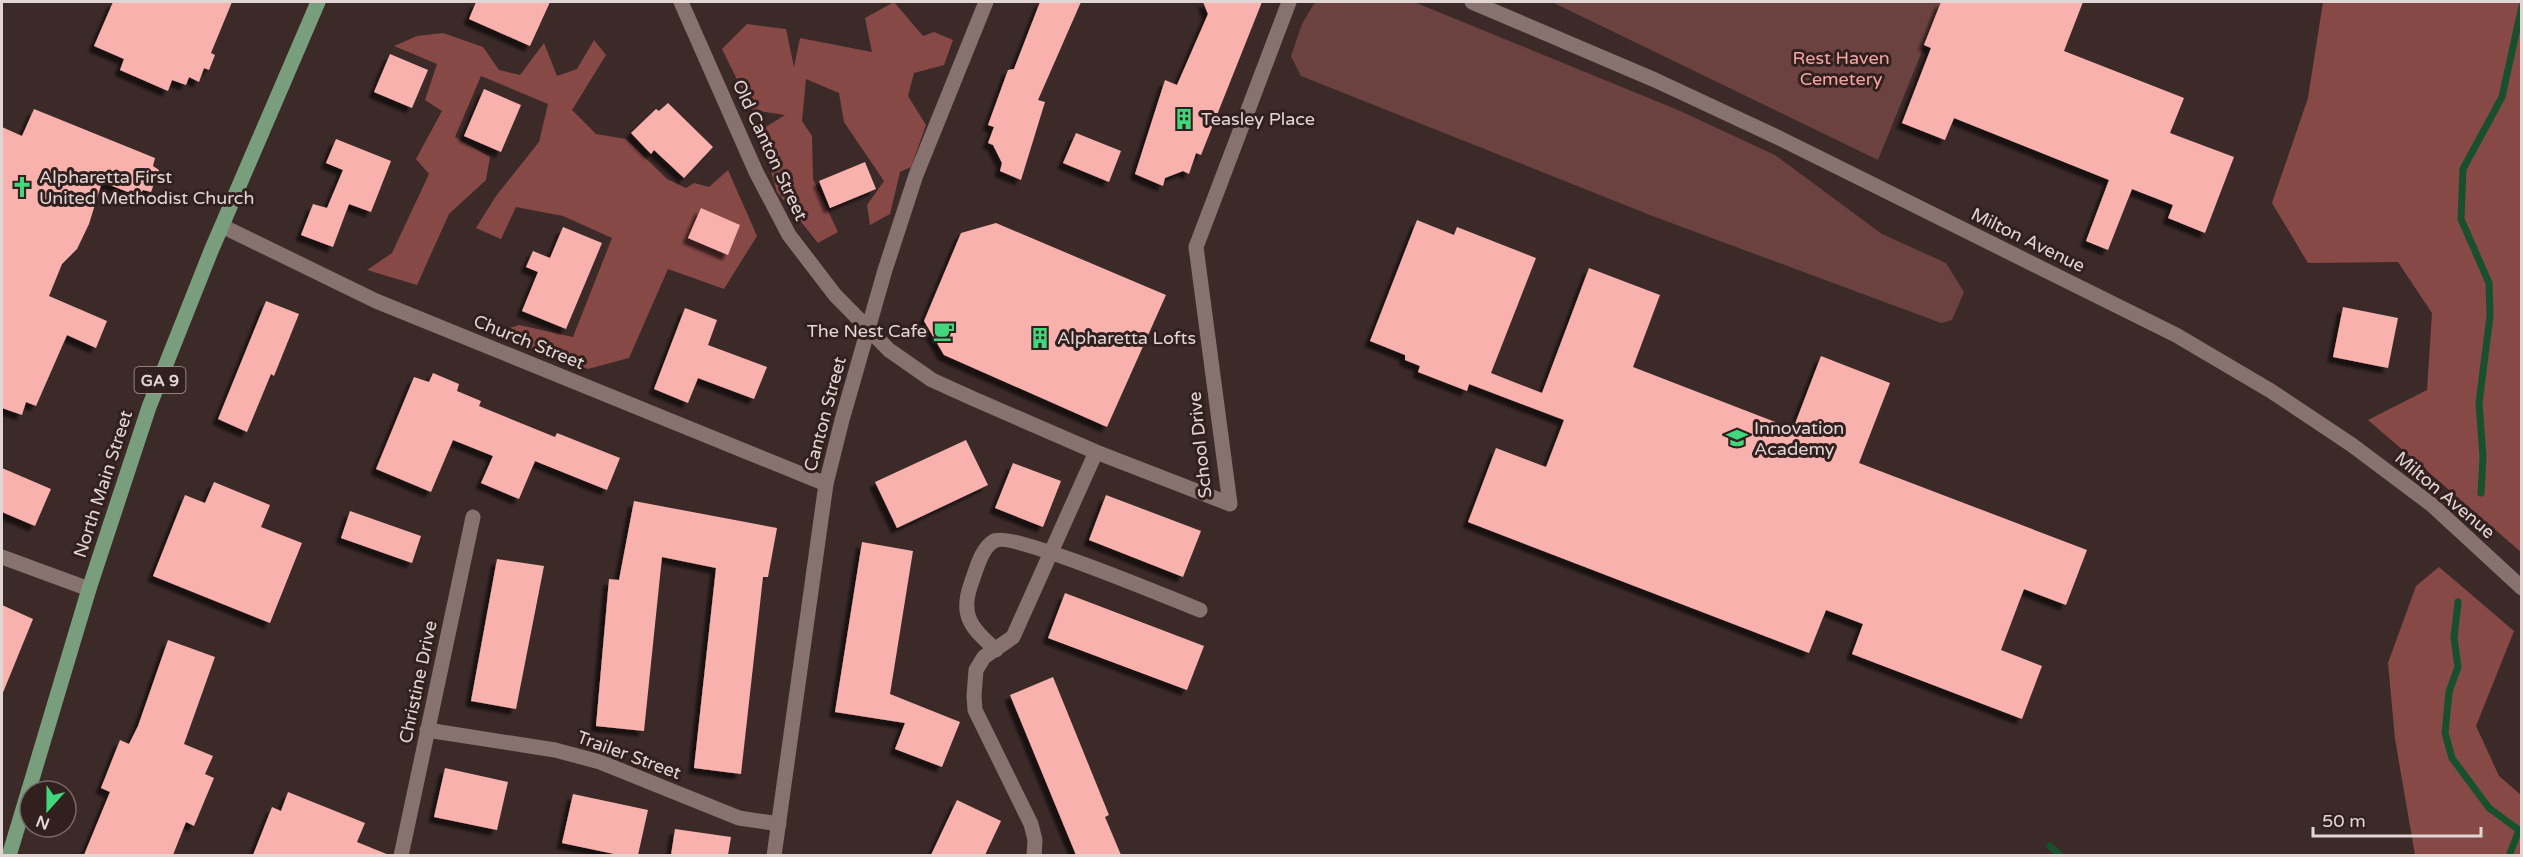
<svg xmlns="http://www.w3.org/2000/svg" width="2523" height="857" viewBox="0 0 2523 857" font-family="'Varela Round',sans-serif">
  <style>
    .green { fill: #6b423f }
    .forest { fill: #874946 }
    .lines { fill: none; stroke-linecap: round; stroke-linejoin: round }
    .stream { stroke: #18502d; stroke-width: 7 }
    .building { fill: #f8b1ac; filter: url(#shadow) }
    .minor { stroke: #877270; stroke-width: 15 }
    .tertiary { stroke: #877270; stroke-width: 15 }
    .primary { stroke: #799e7d; stroke-width: 15 }
    .labels { text-anchor: middle; stroke-width: 6; stroke-linejoin: round; paint-order: stroke }
    .shield { fill: #32201f; stroke: #ad9f9e; stroke-width: 1.5 }
    .shield-label { font-size: 16px; font-weight: bold; fill: #e2d6d5 }
    .park-label { font-size: 18px; fill: #f4a7a2; stroke: #32201f }
    .poi-label { font-size: 18px; fill: #e2d6d5; stroke: #32201f; text-anchor: start }
    .street-label { font-size: 18px; fill: #e2d6d5; stroke: #32201f }
  </style>
  <defs>
    <filter id="shadow"><feDropShadow dx="-5.5" dy="5.5" stdDeviation="1.5" flood-color="#0009"/></filter>
  </defs>
  <rect width="100%" height="100%" fill="#3c2a29"/>
  <!-- green -->
  <path class="green" d="M1315,2h99l264,108 97,45 107,79 64,29 18,29 -12,28 -11,3 -286,-106 -354,-141 -10,-20 11,-32z
    M1552,2h390l-64,158z"/>
  <!-- forest -->
  <path class="forest" d="M894,2l29,34 11,-4 19,8 -9,25 -30,8 -6,23 18,29 -15,42 -11,5 -10,42 -20,11 -3,-20 17,-24 -40,-59 -5,-29 -33,-14 -4,42 10,15 1,43 25,53 -20,11 -41,-51 -18,-61 26,-16 -33,-5 -30,-61 25,-25 39,5 8,38 6,-29 72,14 -7,-34z
    M2323,2h198v550l-153,-132 59,-30 5,-77 -34,-51 -90,1 -36,-60 36,-105z
    M443,33l40,14 16,23 21,5 24,-32 13,33 20,-7 17,-29 12,15 -34,55 24,24 30,5 41,40 19,9 8,-5 15,4 19,-17 29,66 -33,53 -56,-20 -39,89 -41,11 -95,-36 26,-8 54,12 39,-99 -49,-22 -47,-9 -15,32 -25,-11 20,-32 43,-54 9,-38 -67,-28 -26,61 35,20 -4,23 -37,34 -32,71 -50,-15 25,-17 37,-79 -13,-15 26,-48 -17,-11 12,-36 -43,-18 23,-10z
    M2439,567l75,64 -38,95 23,50 22,19v60h-106l-20,-116 -7,-76 28,-77z"/>
  <g class="lines">
    <!-- stream -->
    <path class="stream" d="M2481,493l2,-36 -4,-54 11,-87 -1,-33 -28,-64 2,-50 39,-72 20,-91
      M2458,602l-4,36 4,29 -9,25 -4,41 7,25 37,50 30,22 -10,26
      M2050,846l11,10"/>
  </g>
  <!-- building -->
  <path class="building" d="M113,2h119l-21,51 4,2 -6,15 -5,-2 -5,14 -10,-5 -3,8 -14,-5 -4,11 -48,-21 4,-11 -30,-13z
    M476,2h74l-20,44 -61,-27z
    M1040,2h41l-43,98 7,2 -24,78 -21,-9 2,-8 -9,-18 -5,-2 6,-16 -6,-2 20,-55 6,-1z
    M1203,2h59l-61,153 -5,-2 -7,21 -6,-3 -18,7 -2,8 -28,-12 30,-94 12,5 31,-71z
    M1941,2h142l-19,49 120,47 -14,35 64,24 -29,76 -37,-15 5,-13 -41,-16 -24,61 -22,-9 23,-61 -155,-62 -9,22 -43,-17 29,-75 -7,-3z
    M390,54l38,16 -16,38 -38,-16z
    M484,89l37,16 -20,47 -37,-16z
    M668,103l45,44 -29,31 -30,-28 -3,4 -20,-21 25,-24 3,2z
    M34,109l121,49 -2,8 6,4 -8,22 -8,-2 -5,6 -36,-14 -13,42 -12,25 -15,15 -13,32 58,25 -11,27 -29,-13 -31,71 -10,-4 -4,13 -20,-7v-281l20,9z
    M1076,133l45,18 -12,31 -46,-19z
    M336,139l55,22 -20,51 -22,-8 -16,43 -32,-12 12,-31 14,4 16,-38 -17,-7z
    M865,162l11,27 -46,19 -11,-27z
    M701,208l39,17 -12,30 -40,-17z
    M1417,220l37,15 3,-8 79,31 -45,115 51,20 47,-125 71,27 -27,72 160,62 28,-73 69,27 -31,80 228,87 -21,55 -42,-16 -23,61 41,16 -20,53 -170,-65 11,-30 -37,-14 -17,43 -341,-131 28,-74 50,19 18,-47 -95,-36 -2,7 -49,-19 2,-6 -15,-6v-5l-35,-14z
    M996,223l170,72 -59,132 -163,-72 -20,-34 37,-88z
    M563,227l39,16 -36,86 -44,-18 16,-39 -12,-5 7,-16 17,7z
    M266,301l33,13 -25,62 -3,-2 -24,58 -29,-13z
    M2343,307l55,11 -10,50 -55,-11z
    M685,308l32,12 -9,25 59,22 -13,32 -56,-21 -10,25 -34,-14z
    M433,373l26,11 -2,7 24,10 -2,5 76,31 2,-4 63,25 -13,32 -72,-29 -16,38 -38,-16 12,-27 -40,-16 -22,52 -55,-23 38,-92 15,5z
    M966,440l22,45 -91,43 -22,-46z
    M1013,463l48,18 -18,46 -48,-19z
    M2,468l49,21 -16,37 -33,-14z
    M214,482l56,23 -9,22 41,16 -32,80 -117,-47 32,-81 20,8z
    M1106,495l95,36 -18,46 -94,-37z
    M634,501l143,27 -9,49h-5l-22,197 -47,-6 22,-200 -54,-11 -18,174 -48,-5 13,-147 10,1z
    M350,511l71,25 -9,27 -71,-25z
    M862,542l51,9 -23,143 70,28 -18,45 -47,-18 10,-26 -70,-11z
    M497,559l47,7 -28,143 -45,-8z
    M1065,593l139,53 -17,44 -139,-52z
    M2,605l31,14 -31,76z
    M168,640l47,17 -31,87 29,12 -8,18 9,4 -20,48 -8,-4 -13,33h-89l26,-63 -9,-4 19,-48 9,4 9,-18z
    M1053,677l56,138 -4,2 16,38h-45l-66,-160z
    M445,768l63,14 -11,48 -63,-13z
    M288,792l77,31 -8,19 32,13h-136l19,-48 9,4z
    M573,794l75,16 -10,45h-19l-57,-12z
    M957,800l44,21 -16,34h-54z
    M675,829l56,8 -3,18h-57z"/>
  <g class="lines">
    <!-- minor -->
    <path class="minor" d="M681,2l75,170 33,63 46,60 54,55 43,30 42,19 122,53 134,52 -34,-257 93,-245
      M222,226l154,75 450,183
      M2,557l87,32
      M996,650c-23,-21 -37,-33 -25,-66 5,-13 10,-36 23,-43 17,-10 178,58 206,69
      M427,730l128,20 45,12 139,56 40,6
      M401,856l72,-339
      M1034,856l1,-16 -4,-16 -56,-114 -1,-14 2,-26 8,-13 29,-20 83,-185"/>
    <!-- tertiary -->
    <path class="tertiary" d="M1472,2l183,78 122,57 399,198 95,56 81,54 80,60 90,83
      M774,856l52,-372 16,-64 43,-150 31,-95 70,-173"/>
    <!-- primary -->
    <path class="primary" d="M9,856l80,-267 60,-182 62,-156 107,-249"/>
  </g>
  <!-- icons -->
  <defs>
    <symbol id="building-bare" viewBox="-9 -9 18 18"><path d="M-4-6H4V6H1V3H-1V6H-4ZM-2.5-4.3h1.7v1.8h-1.7ZM.8-4.3h1.7v1.8H.8ZM-2.5-1h1.7V.8h-1.7ZM.8-1h1.7V.8H.8Z" fill="#41d77c" stroke="#32201f" stroke-width="2.5" paint-order="stroke"/></symbol>
    <symbol id="church-bare" viewBox="-9 -9 18 18"><path d="M-1.2-6h2.4v3.5h3.3v2.4h-3.3V6h-2.4V-.1h-3.3v-2.4h3.3Z" fill="#41d77c" stroke="#32201f" stroke-width="2.5" paint-order="stroke"/></symbol>
    <symbol id="cafe-bare" viewBox="-9 -9 18 18"><path d="M-5.5-4.5H6V0H3Q3 3.5 0 3.5H-2.5Q-5.5 3.5-5.5 0ZM3-3.2v2h1.7v-2ZM-6 4.5H4V6H-6Z" fill="#41d77c" stroke="#32201f" stroke-width="2.5" paint-order="stroke"/></symbol>
    <symbol id="school-bare" viewBox="-9 -9 18 18"><path d="M0-5L7-2L0 1L-7-2ZM-4 1L0 2.5L4 1V4Q0 6-4 4Z" fill="#41d77c" stroke="#32201f" stroke-width="2.5" paint-order="stroke"/></symbol>
  </defs>
  <g fill-rule="evenodd">
    <use href="#building-bare" x="1169" y="104" width="30" height="30"/>
    <use href="#church-bare" x="7" y="172" width="30" height="30"/>
    <use href="#cafe-bare" x="929" y="316" width="30" height="30"/>
    <use href="#building-bare" x="1025" y="323" width="30" height="30"/>
    <use href="#school-bare" x="1722" y="423" width="30" height="30"/>
  </g>
  <g class="labels">
    <!-- shield labels -->
    <rect class="shield" x="134.5" y="367" width="51" height="26" rx="4.5"/>
    <g class="shield-label">
      <text x="160" y="386">GA 9</text>
    </g>
    <!-- park labels -->
    <g class="park-label">
      <text x="1841" y="64">Rest Haven<tspan x="1841" dy="21">Cemetery</tspan></text>
    </g>
    <!-- poi labels -->
    <g class="poi-label">
      <text x="1201" y="125">Teasley Place</text>
      <text x="39" y="183">Alpharetta First<tspan x="39" dy="21">United Methodist Church</tspan></text>
      <text x="927" y="337" text-anchor="end">The Nest Cafe</text>
      <text x="1057" y="344">Alpharetta Lofts</text>
      <text x="1754" y="434">Innovation<tspan x="1754" dy="21">Academy</tspan></text>
    </g>
    <!-- street labels -->
    <g class="street-label">
      <text transform="translate(770 150) rotate(65)" y="6">Old Canton Street</text>
      <text transform="translate(2028 240) rotate(26)" y="6">Milton Avenue</text>
      <text transform="translate(529 342) rotate(22)" y="6">Church Street</text>
      <text transform="translate(825 414) rotate(-75)" y="6">Canton Street</text>
      <text transform="translate(1200 445) rotate(-96)" y="6">School Drive</text>
      <text transform="translate(103 484) rotate(-72)" y="6">North Main Street</text>
      <text transform="translate(2445 495) rotate(40)" y="6">Milton Avenue</text>
      <text transform="translate(418 682) rotate(-78)" y="6">Christine Drive</text>
      <text transform="translate(629 755) rotate(20)" y="6">Trailer Street</text>
    </g>
  </g>
  <!-- border -->
  <rect width="2523" height="857" fill="none" stroke="#e2d6d5" stroke-width="6"/>
  <!-- north arrow -->
  <g transform="translate(48 809) rotate(201)"><circle r="28" fill="#32201f" stroke="#786968" stroke-width="1.5"/>
  <path d="M0-4.5L10 22L0 15L-10 22Z" fill="#41d77c"/>
  <text y="-9" font-size="16" font-weight="bold" text-anchor="middle" fill="#e2d6d5">N</text>
  </g>
  <!-- scale -->
  <path d="M2313 827v9h168v-9" fill="none" stroke="#e2d6d5" stroke-width="3"/>
  <text x="2322" y="827" font-size="18" fill="#e2d6d5" stroke="#32201f" stroke-width="4.5" paint-order="stroke">50 m</text>
</svg>
